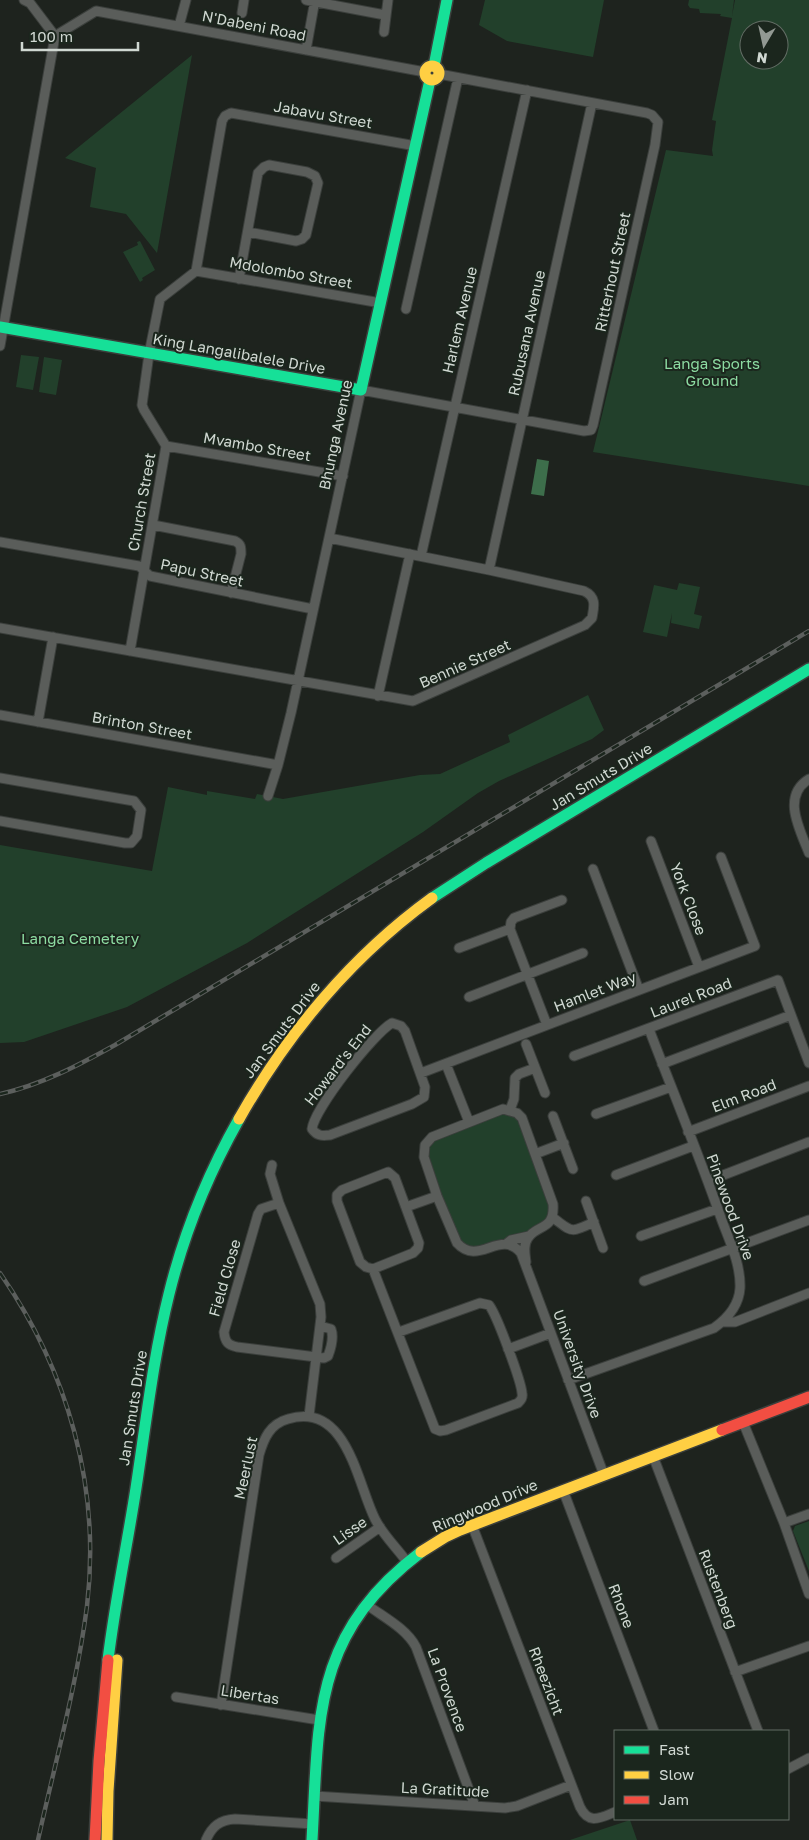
<svg xmlns="http://www.w3.org/2000/svg" width="809" height="1840" viewBox="0 0 809 1840" font-family="'Golos Text',sans-serif">
  <style>
    .green { fill: #22402b; fill-rule: evenodd }
    .water { fill: #3d6e4b }
    .lines { fill: none; stroke-linecap: round; stroke-linejoin: round }
    .street-casing { stroke: #3b3f3c; stroke-width: 11 }
    .fast-casing { stroke: #3b3f3c; stroke-width: 14 }
    .slow-casing { stroke: #3b3f3c; stroke-width: 14 }
    .jam-casing { stroke: #3b3f3c; stroke-width: 14 }
    .street { stroke: #5a5d5a; stroke-width: 9 }
    .fast { stroke: #16e098; stroke-width: 11 }
    .slow { stroke: #ffcf43; stroke-width: 11 }
    .jam { stroke: #f24e42; stroke-width: 11 }
    .rail-casing { stroke: #5c5f5d; stroke-width: 4.5 }
    .rail { stroke: #1b261d; stroke-width: 2.5; stroke-dasharray: 8; stroke-linecap: butt }
    .labels { text-anchor: middle; stroke-width: 4; stroke-linejoin: round; paint-order: stroke }
    .street-label { font-size: 15px; fill: #d0d8d2; stroke: #1b261d }
    .park-label { font-size: 15px; fill: #8ddca2; stroke: #1b261d }
  </style>
  <rect width="100%" height="100%" fill="#1e231e"/>
  <!-- green -->
  <path class="green" d="M485,0h119l-11,57 -86,-16 -28,-16z
    M689,0h45l-2,16 3,-16h74v486l-216,-34 73,-302 47,6 -1,-6 4,-29 -4,-1 20,-102 -12,-2 1,-2 -21,-1 -1,-4 -9,-1 -2,-3zM749,30h30v30h-30z
    M192,55l-35,198 -31,-39 -36,-7 6,-39 -31,-10z
    M140,241l15,29 -13,8 1,2 -3,2 -17,-30 15,-7 -1,-3z
    M21,355l18,2 -6,33 -17,-3z
    M44,357l18,3 -6,35 -17,-3z
    M679,583l21,4 -6,27 8,2 -3,13 -28,-6 1,-10 -5,24 -24,-5 11,-47 23,5z
    M588,695l16,35 -12,9 -93,42 -21,12 -55,39 -176,111 -120,64 -103,35 -24,1v-198l152,26 16,-84 39,8v-4l48,8 2,-5 26,5 137,-24 20,-1 70,-32 -2,-7z
    M504,1113l8,3 5,3 33,85v13l-21,16 -49,18 -21,-8 -32,-85v-6l4,-10z
    M809,1521v50l-16,-40 2,-5z
    M630,1820l7,20h-67z"/>
  <!-- water -->
  <path class="water" d="M537,459l12,2 -5,35 -13,-2z"/>
  <g class="lines">
    <defs>
      <path id="street" d="M24,0l6,3 25,33
        M306,0l79,15
        M242,13l2,-13
        M179,26l7,-26
        M384,32l4,-32
        M55,36l41,-25 329,61
        M306,50l9,-50
        M196,271l185,32
        M239,279l19,-106 6,-6 5,-2 38,7 8,4 3,7 -12,52 -4,4 -6,2 -48,-9
        M406,309l52,-231
        M0,346l55,-310
        M166,446l177,30
        M153,525l82,16c6,3 6,6 6,13l-10,39
        M0,542l139,24 11,10 163,33
        M421,556l106,-466
        M489,570l103,-467
        M0,628l413,73 172,-76 7,-7c2,-11 5,-21 -8,-27l-95,-21 -160,-32
        M130,651l36,-205 -22,-36 -2,-5 7,-51 11,-55 36,-28 26,-150 3,-5 6,-3 185,33
        M378,696l32,-142
        M0,715l278,50
        M38,722l15,-85
        M0,778l134,23 7,9 -4,26 -6,7h-6l-125,-22
        M809,779c-28,17 -9,51 0,74
        M268,796l10,-31 13,-52 70,-323 223,41 7,-1 2,-5 62,-280 3,-23 -6,-7 -5,-2 -208,-39
        M651,841l48,126
        M593,869l46,121
        M510,929l37,96
        M459,948l51,-19 1,-7 3,-4 48,-18
        M469,997l114,-44
        M392,1023l9,3 4,5 20,56 -1,10 -12,7 -82,31c-8,1 -13,1 -18,-6 2,-20 62,-96 80,-106z
        M526,1044l19,49
        M574,1056l204,-76 31,83
        M446,1064l23,58
        M662,1064l129,-49
        M421,1073l334,-127 -34,-89
        M510,1110l4,-11 1,-21 4,-4 16,-6
        M596,1114l75,-27
        M553,1116l20,53
        M688,1132l121,-46
        M535,1154l29,-11
        M272,1165l-2,9 9,29 41,101 1,13 -12,99
        M388,1172l7,6 24,65 -1,5 -5,5 -40,16 -7,-2 -6,-5 -23,-61v-6l5,-5z
        M616,1175l77,-29
        M708,1181l101,-39
        M586,1201l17,47
        M279,1203l-18,6 -3,5 -34,118c1,10 4,13 13,15l87,11 4,-2c3,-8 6,-19 3,-27l-11,-3
        M406,1207l31,-11
        M552,1217c21,15 17,17 42,5
        M641,1236l76,-27
        M506,1244l5,-4 18,-4
        M526,1262c-1,-8 -3,-17 2,-24 9,-14 27,-7 25,-34l-31,-86 -5,-5 -14,-4 -71,28 -7,8 -1,12 13,39 20,47c22,24 43,-15 64,10l83,222
        M373,1269l62,160 5,2 6,-1 72,-27c3,-3 5,-5 4,-10 -1,-12 -25,-78 -33,-88l-9,-2 -81,29
        M644,1281l165,-61
        M723,1322h12l74,-29
        M508,1349l43,-16
        M568,1380l146,-52c14,-10 25,-22 26,-40 1,-24 -11,-48 -19,-70 -22,-63 -48,-126 -72,-189
        M743,1422l41,101 25,71
        M653,1456l105,275
        M563,1490l91,241
        M784,1523l25,-9
        M472,1525l108,282c9,18 20,11 35,5
        M336,1558l44,-31
        M366,1604c17,13 40,24 50,43l59,159
        M735,1672l74,-26
        M176,1697l143,23
        M221,1705l38,-250c5,-17 11,-31 29,-36 59,-18 69,64 87,100 8,16 22,29 32,43
        M788,1769l21,-11
        M314,1796l191,12 12,-2 54,-21
        M206,1840c6,-14 14,-20 29,-21l78,5"/>
      <path id="fast" d="M434,66l13,-66
        M0,327l361,63 69,-310
        M432,898l54,-35 323,-194
        M108,1660c7,-58 19,-114 28,-172 10,-65 17,-130 33,-194 15,-61 39,-120 70,-175
        M312,1840c7,-123 0,-205 109,-288"/>
      <path id="slow" d="M425 73a7 7 0 1 1 14 0a7 7 0 1 1-14 0Z
        M239,1119c48,-85 113,-163 193,-221
        M421,1552l24,-15 15,-7 262,-100
        M107,1840l1,-49 9,-131"/>
      <path id="jam" d="M722,1430l87,-33
        M95,1840l4,-79 9,-101"/>
    </defs>
    <!-- street casing -->
    <use href="#street" class="street-casing"/>
    <!-- fast casing -->
    <use href="#fast" class="fast-casing"/>
    <!-- slow casing -->
    <use href="#slow" class="slow-casing"/>
    <!-- jam casing -->
    <use href="#jam" class="jam-casing"/>
    <!-- street -->
    <use href="#street" class="street"/>
    <!-- fast -->
    <use href="#fast" class="fast"/>
    <!-- slow -->
    <use href="#slow" class="slow"/>
    <!-- jam -->
    <use href="#jam" class="jam"/>
    <defs>
      <path id="rail" d="M0,1094c41,-9 79,-29 115,-49l694,-414
        M0,1273c68,98 101,214 87,333 -10,78 -32,157 -49,234"/>
    </defs>
    <!-- rail casing -->
    <use href="#rail" class="rail-casing"/>
    <!-- rail -->
    <use href="#rail" class="rail"/>
  </g>
  <g class="labels">
    <!-- street labels -->
    <g class="street-label">
      <text transform="translate(254 26) rotate(11)" y="5">N'Dabeni Road</text>
      <text transform="translate(323 115) rotate(10)" y="5">Jabavu Street</text>
      <text transform="translate(613 272) rotate(-78)" y="5">Ritterhout Street</text>
      <text transform="translate(291 273) rotate(10)" y="5">Mdolombo Street</text>
      <text transform="translate(460 320) rotate(-77)" y="5">Harlem Avenue</text>
      <text transform="translate(527 333) rotate(-78)" y="5">Rubusana Avenue</text>
      <text transform="translate(239 354) rotate(10)" y="5">King Langalibalele Drive</text>
      <text transform="translate(336 435) rotate(-78)" y="5">Bhunga Avenue</text>
      <text transform="translate(257 447) rotate(10)" y="5">Mvambo Street</text>
      <text transform="translate(142 502) rotate(-80)" y="5">Church Street</text>
      <text transform="translate(202 573) rotate(12)" y="5">Papu Street</text>
      <text transform="translate(465 664) rotate(-24)" y="5">Bennie Street</text>
      <text transform="translate(142 726) rotate(10)" y="5">Brinton Street</text>
      <text transform="translate(601 777) rotate(-31)" y="5">Jan Smuts Drive</text>
      <text transform="translate(688 899) rotate(69)" y="5">York Close</text>
      <text transform="translate(595 992) rotate(-21)" y="5">Hamlet Way</text>
      <text transform="translate(691 998) rotate(-21)" y="5">Laurel Road</text>
      <text transform="translate(282 1030) rotate(-53)" y="5">Jan Smuts Drive</text>
      <text transform="translate(338 1065) rotate(-52)" y="5">Howard's End</text>
      <text transform="translate(744 1096) rotate(-21)" y="5">Elm Road</text>
      <text transform="translate(730 1207) rotate(70)" y="5">Pinewood Drive</text>
      <text transform="translate(225 1278) rotate(-74)" y="5">Field Close</text>
      <text transform="translate(577 1364) rotate(70)" y="5">University Drive</text>
      <text transform="translate(133 1408) rotate(-81)" y="5">Jan Smuts Drive</text>
      <text transform="translate(246 1468) rotate(-78)" y="5">Meerlust</text>
      <text transform="translate(485 1506) rotate(-23)" y="5">Ringwood Drive</text>
      <text transform="translate(350 1531) rotate(-35)" y="5">Lisse</text>
      <text transform="translate(718 1589) rotate(69)" y="5">Rustenberg</text>
      <text transform="translate(621 1606) rotate(69)" y="5">Rhone</text>
      <text transform="translate(546 1681) rotate(69)" y="5">Rheezicht</text>
      <text transform="translate(447 1690) rotate(70)" y="5">La Provence</text>
      <text transform="translate(250 1695) rotate(9)" y="5">Libertas</text>
      <text transform="translate(445 1790) rotate(3)" y="5">La Gratitude</text>
    </g>
    <!-- park labels -->
    <g class="park-label">
      <text x="712" y="369">Langa Sports<tspan x="712" dy="17">Ground</tspan></text>
      <text x="80" y="944">Langa Cemetery</text>
    </g>
  </g>
  <!-- legend -->
  <rect x="614" y="1730" width="175" height="90" fill="#1b261d" stroke="#636d65"/>
  <rect x="624" y="1746" width="25" height="8" fill="#16e098" stroke="#636d65"/>
  <text x="659" y="1755" font-size="15" fill="#d0d8d2">Fast</text>
  <rect x="624" y="1771" width="25" height="8" fill="#ffcf43" stroke="#636d65"/>
  <text x="659" y="1780" font-size="15" fill="#d0d8d2">Slow</text>
  <rect x="624" y="1796" width="25" height="8" fill="#f24e42" stroke="#636d65"/>
  <text x="659" y="1805" font-size="15" fill="#d0d8d2">Jam</text>
  <!-- north arrow -->
  <g transform="translate(764 45) rotate(189)"><circle r="24" fill="#1b261d" stroke="#636d65"/>
  <path d="M0-4L9 19L0 12L-9 19Z" fill="#929993"/>
  <text y="-8" font-size="14" font-weight="bold" text-anchor="middle" fill="#d0d8d2">N</text>
  </g>
  <!-- scale -->
  <path d="M22 42v8h116v-8" fill="none" stroke="#d0d8d2" stroke-width="2.5"/>
  <text x="30" y="42" font-size="15" fill="#d0d8d2" stroke="#1b261d" stroke-width="4" paint-order="stroke">100 m</text>
</svg>
